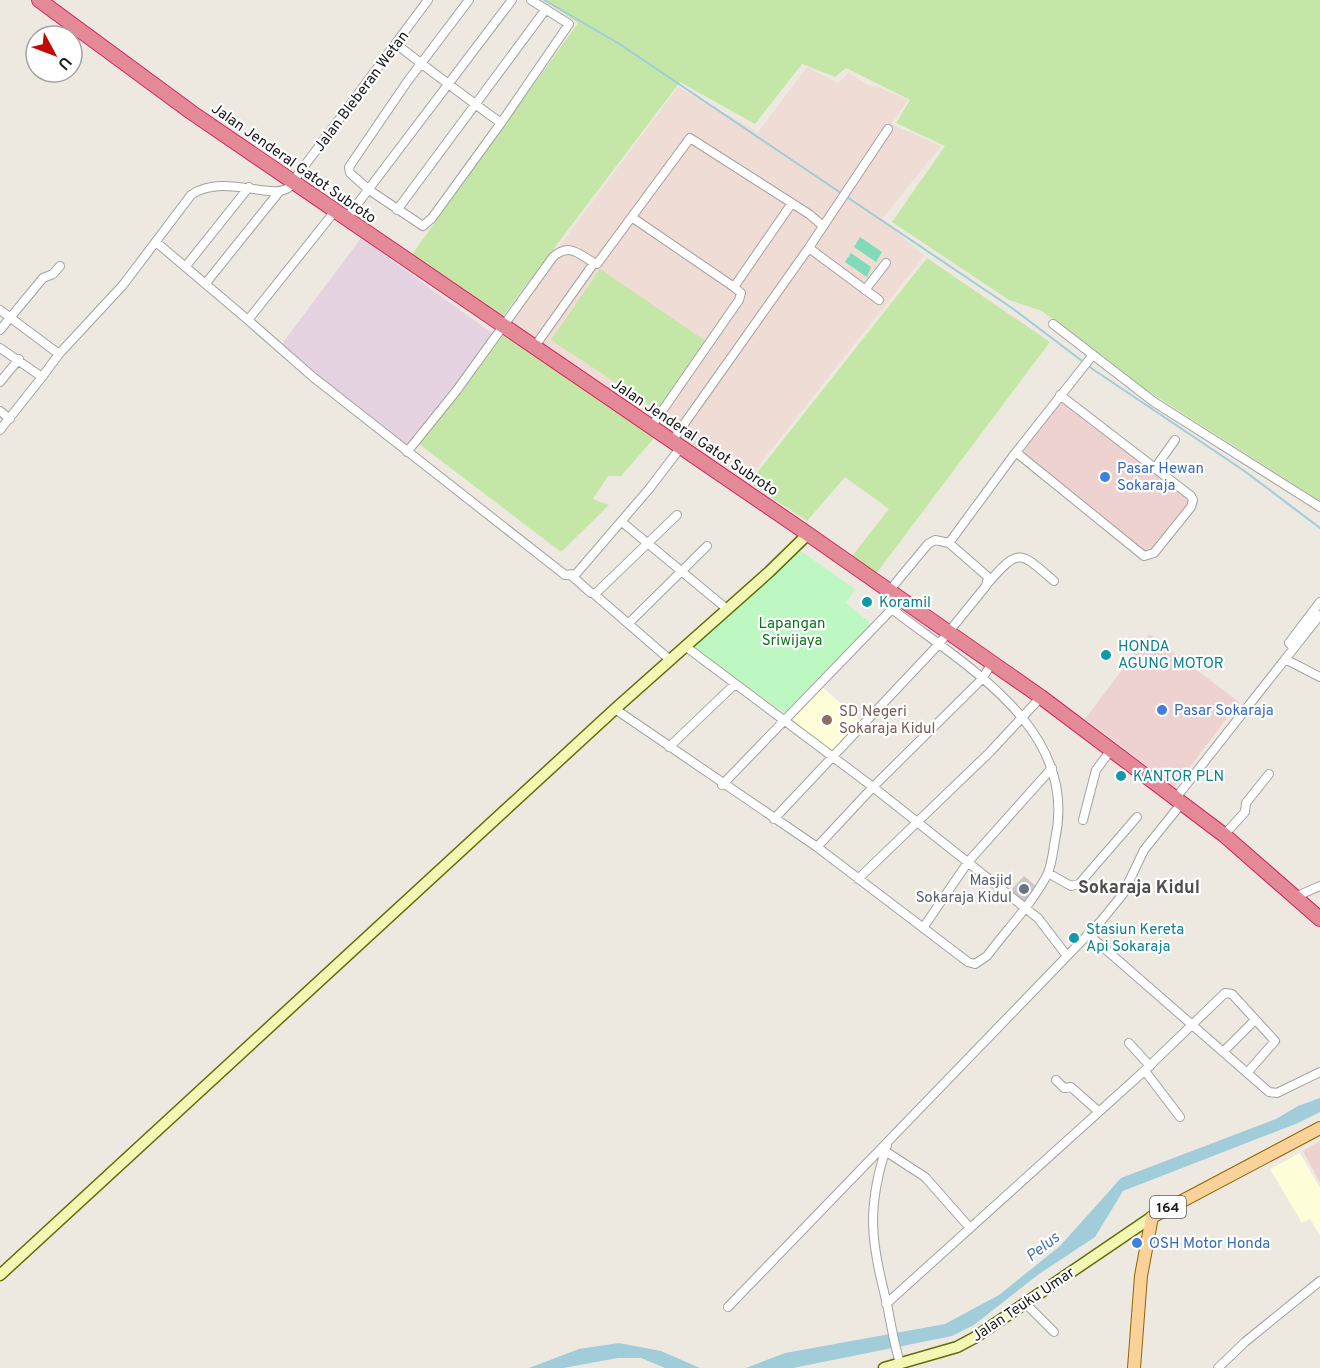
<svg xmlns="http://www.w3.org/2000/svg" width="1320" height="1368" viewBox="0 0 1320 1368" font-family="Overpass,sans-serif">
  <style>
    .commercial { fill: #eed2d0 }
    .industrial { fill: #e6d3e2 }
    .education { fill: #fdfed8 }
    .religious { fill: #c9c9c9 }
    .military { fill: #efdcd4 }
    .grass { fill: #c4e7a7 }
    .park { fill: #bdf8c3 }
    .pitch { fill: #7fdbba }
    .water { fill: #a1ccda }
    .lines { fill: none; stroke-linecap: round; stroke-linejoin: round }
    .stream { stroke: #a1ccda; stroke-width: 2 }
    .street-casing { stroke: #a2a2a2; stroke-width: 10 }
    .secondary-casing { stroke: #606e07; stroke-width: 13 }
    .primary-casing { stroke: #8f6503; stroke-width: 14 }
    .highway-casing { stroke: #d2275d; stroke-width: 16 }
    .street { stroke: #fff; stroke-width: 8 }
    .secondary { stroke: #f2f8b4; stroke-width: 10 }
    .primary { stroke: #f9d299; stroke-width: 12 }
    .highway { stroke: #e48997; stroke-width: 14 }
    .shop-dot { fill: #3f7fe0; stroke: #fff; stroke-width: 2 }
    .culture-dot { fill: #0f9aa8; stroke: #fff; stroke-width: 2 }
    .education-dot { fill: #8d6e63; stroke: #fff; stroke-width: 2 }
    .worship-dot { fill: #6b7280; stroke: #fff; stroke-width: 2 }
    .labels { text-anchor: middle; stroke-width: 4.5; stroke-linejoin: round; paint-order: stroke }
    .shield { fill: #fff; stroke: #5f5f5f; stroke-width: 1.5 }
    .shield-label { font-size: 14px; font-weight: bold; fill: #1b1b1b }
    .street-label { font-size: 15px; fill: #1b1b1b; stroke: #fff }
    .shop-label { font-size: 15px; fill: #366cbe; stroke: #fff; text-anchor: start }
    .culture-label { font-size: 15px; fill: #0d838f; stroke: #fff; text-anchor: start }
    .park-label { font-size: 15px; fill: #0d7519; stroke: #fff }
    .education-label { font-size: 15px; fill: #785e54; stroke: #fff; text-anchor: start }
    .worship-label { font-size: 15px; fill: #5b616d; stroke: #fff; text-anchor: end }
    .water-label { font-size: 16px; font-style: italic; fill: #4b77a8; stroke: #fff }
    .quarter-label { font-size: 18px; font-weight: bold; fill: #4e4e4e; stroke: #fff }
  </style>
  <rect width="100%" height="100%" fill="#ede9e1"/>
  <!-- commercial -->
  <path class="commercial" d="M1059,396l133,105 -44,53 -131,-101z
    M1149,634l90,68 -64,85 -90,-68z
    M1320,1141v42l-17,-32z"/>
  <!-- industrial -->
  <path class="industrial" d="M361,238l135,98 -88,114 -129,-102z"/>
  <!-- education -->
  <path class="education" d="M821,686l40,35 -28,33 -40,-35z
    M1300,1153l20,35v47l-10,-16 -8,4 -32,-54z"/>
  <!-- religious -->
  <path class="religious" d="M1024,876l14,12 -13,15 -14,-13z"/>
  <!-- military -->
  <path class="military" d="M807,67l31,16 10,-10 20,12 11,2 29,13 -17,24 50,22 -59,73 42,37 -180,228 -240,-164 174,-233 80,45z"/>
  <!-- grass -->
  <path class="grass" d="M544,0h776v501l-191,-122 -87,-68 -33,-11 -117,-78 53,-76 -49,-23 14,-23 -64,-32 -11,9 -33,-13 -47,60 -75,-42 -178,235 -91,-61 167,-233z
    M927,258l123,84 -174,232 -24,-18 37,-47 -44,-32 -38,44 -58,-38z
    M600,269l107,73 -48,69 -108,-71z
    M501,334l155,102 -35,40h-13l-15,23 16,6 -48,47 -142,-108z"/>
  <!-- park -->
  <path class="park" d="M798,549l57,40 -9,14 29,24 -88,88 -94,-67z"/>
  <!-- pitch -->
  <path class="pitch" d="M860,237l22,15 -6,10 -22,-15z
    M851,253l20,14 -4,10 -22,-15z"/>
  <!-- water -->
  <path class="water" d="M1320,1098v14l-22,11 -175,68 -28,46 -56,37 -65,51 -22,11 -159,32h-47l39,-15 160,-29 54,-29 61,-49 61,-68 155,-59 22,-13z
    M619,1343l42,8 39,17h-35l-24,-10h-23l-55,10h-34l50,-19z"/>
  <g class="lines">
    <!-- stream -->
    <path class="stream" d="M544,0l74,43 394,265 82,62 149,100 77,58"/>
    <defs>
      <path id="street" d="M396,44c35,27 69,53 105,79l-69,95 -9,8 -54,-36 -19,-17 -1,-6 58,-85 62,-82
        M501,123l68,-99 -38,-24
        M397,210l149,-201
        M633,218l101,69
        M346,219l166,-219
        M156,242l92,78 87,-109
        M809,248l70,52
        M186,266l63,-79
        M206,283l73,-91
        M865,290l21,-27
        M0,310l59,44
        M248,320l65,57 252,198 11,-1 73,-85 32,-42
        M1053,324l101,78 166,105
        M0,330l43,-52 10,-4 7,-8
        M535,346l59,-83 3,1 93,-126 119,76 14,12
        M0,348l42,29 17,-23 64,-69 68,-90c32,-22 79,5 97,-7l140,-188
        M0,382l19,-23
        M0,411l10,8
        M651,427l88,-127 2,-7 -7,-6 58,-84
        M0,430l42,-53
        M672,441l136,-192 80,-120
        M407,452l50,-62 96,-133c16,-14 25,-4 41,6
        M1017,453l127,103 10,-3 37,-46 2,-7 -2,-4 -131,-101
        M1155,468l20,-28
        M622,522l105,87
        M949,543l64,-87 79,-100
        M572,576l19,17h5l81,-78
        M989,582c31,-36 32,-29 65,-1
        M594,594l75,65
        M629,623l78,-77
        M685,646l188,141 109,-108 10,-16
        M1293,647l-4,-4 31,-41
        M1285,659l35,18
        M615,709l202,138 56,-60 165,131 29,38
        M669,747l66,-63
        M722,785l172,-178
        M1175,799l145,-184
        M774,819l164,-174 48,-59 2,-9 -39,-34 -14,-3 -7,4 -39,47
        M1083,820l13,-50 15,-20
        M1224,835l21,-23 1,-9 23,-29
        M817,847l151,115 7,2 12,-8c19,-26 45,-52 60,-81 5,-10 6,-24 8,-35 25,-111 -90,-174 -163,-231
        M1048,873l23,13 8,-2 58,-67
        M858,879l132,-127 51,-55
        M1295,897l25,-11
        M923,928l45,-66 84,-94
        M1088,934l181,158 8,1 43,-21
        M1129,1043l21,23
        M1224,1051l31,-31
        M1145,1071l35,46
        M1056,1080l8,8 7,-1 27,24
        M887,1145c-21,64 -16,95 0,159 4,20 7,40 13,59
        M885,1151l40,26 45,51
        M1025,1303l29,29
        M886,1304l256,-231 83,-80 7,1 43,47 -28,32
        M728,1307l373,-386 22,-27 21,-44 37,-46
        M1218,1368l27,-26 75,-61"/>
      <path id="secondary" d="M0,1275l615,-566 154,-137 39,-38
        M884,1368l73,-21 17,-9 178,-121"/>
      <path id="primary" d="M1134,1368l7,-92 11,-59 168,-89"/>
      <path id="highway" d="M39,0l152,112 617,422 233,163 183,138 96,84"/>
    </defs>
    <!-- street casing -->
    <use href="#street" class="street-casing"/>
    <!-- secondary casing -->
    <use href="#secondary" class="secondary-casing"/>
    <!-- primary casing -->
    <use href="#primary" class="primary-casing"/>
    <!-- highway casing -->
    <use href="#highway" class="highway-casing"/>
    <!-- street -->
    <use href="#street" class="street"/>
    <!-- secondary -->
    <use href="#secondary" class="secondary"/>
    <!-- primary -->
    <use href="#primary" class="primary"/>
    <!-- highway -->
    <use href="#highway" class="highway"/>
  </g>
  <!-- markers -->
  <g class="shop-dot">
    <circle cx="1105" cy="477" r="6"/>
    <circle cx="1162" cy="710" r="6"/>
    <circle cx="1137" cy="1243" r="6"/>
  </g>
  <g class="culture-dot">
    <circle cx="867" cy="602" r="6"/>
    <circle cx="1106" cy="655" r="6"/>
    <circle cx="1121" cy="776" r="6"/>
    <circle cx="1074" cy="938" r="6"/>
  </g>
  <circle class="education-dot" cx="827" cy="720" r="6"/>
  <circle class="worship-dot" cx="1024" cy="889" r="6"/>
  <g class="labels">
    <!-- shield labels -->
    <rect class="shield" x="1150" y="1196" width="36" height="22" rx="4.5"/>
    <g class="shield-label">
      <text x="1168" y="1212">164</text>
    </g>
    <!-- street labels -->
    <g class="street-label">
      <text transform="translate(361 91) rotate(-53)" y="5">Jalan Bleberan Wetan</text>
      <text transform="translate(294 163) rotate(35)" y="5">Jalan Jenderal Gatot Subroto</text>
      <text transform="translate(695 437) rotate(34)" y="5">Jalan Jenderal Gatot Subroto</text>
      <text transform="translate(1023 1304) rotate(-34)" y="5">Jalan Teuku Umar</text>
    </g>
    <!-- shop labels -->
    <g class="shop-label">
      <text x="1117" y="473">Pasar Hewan<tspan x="1117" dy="17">Sokaraja</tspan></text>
      <text x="1174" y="715">Pasar Sokaraja</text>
      <text x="1149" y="1248">OSH Motor Honda</text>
    </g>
    <!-- culture labels -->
    <g class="culture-label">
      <text x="879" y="607">Koramil</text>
      <text x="1118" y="651">HONDA<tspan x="1118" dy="17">AGUNG MOTOR</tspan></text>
      <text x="1133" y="781">KANTOR PLN</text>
      <text x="1086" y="934">Stasiun Kereta<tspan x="1086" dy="17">Api Sokaraja</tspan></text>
    </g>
    <!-- park labels -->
    <g class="park-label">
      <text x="792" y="628">Lapangan<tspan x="792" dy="17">Sriwijaya</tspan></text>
    </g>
    <!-- education labels -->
    <g class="education-label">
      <text x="839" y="716">SD Negeri<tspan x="839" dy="17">Sokaraja Kidul</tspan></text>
    </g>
    <!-- worship labels -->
    <g class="worship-label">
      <text x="1012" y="885">Masjid<tspan x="1012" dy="17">Sokaraja Kidul</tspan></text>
    </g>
    <!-- water labels -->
    <g class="water-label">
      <text transform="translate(1042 1246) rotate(-38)" y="6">Pelus</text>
    </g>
    <!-- quarter labels -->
    <g class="quarter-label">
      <text x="1139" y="893">Sokaraja Kidul</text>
    </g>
  </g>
  <!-- north arrow -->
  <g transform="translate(54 54) rotate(131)"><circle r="28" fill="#ffffff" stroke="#a4a4a4" stroke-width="1.5"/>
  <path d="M0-4.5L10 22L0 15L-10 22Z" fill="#c20904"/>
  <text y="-9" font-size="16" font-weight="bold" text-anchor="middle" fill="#1b1b1b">U</text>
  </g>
</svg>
